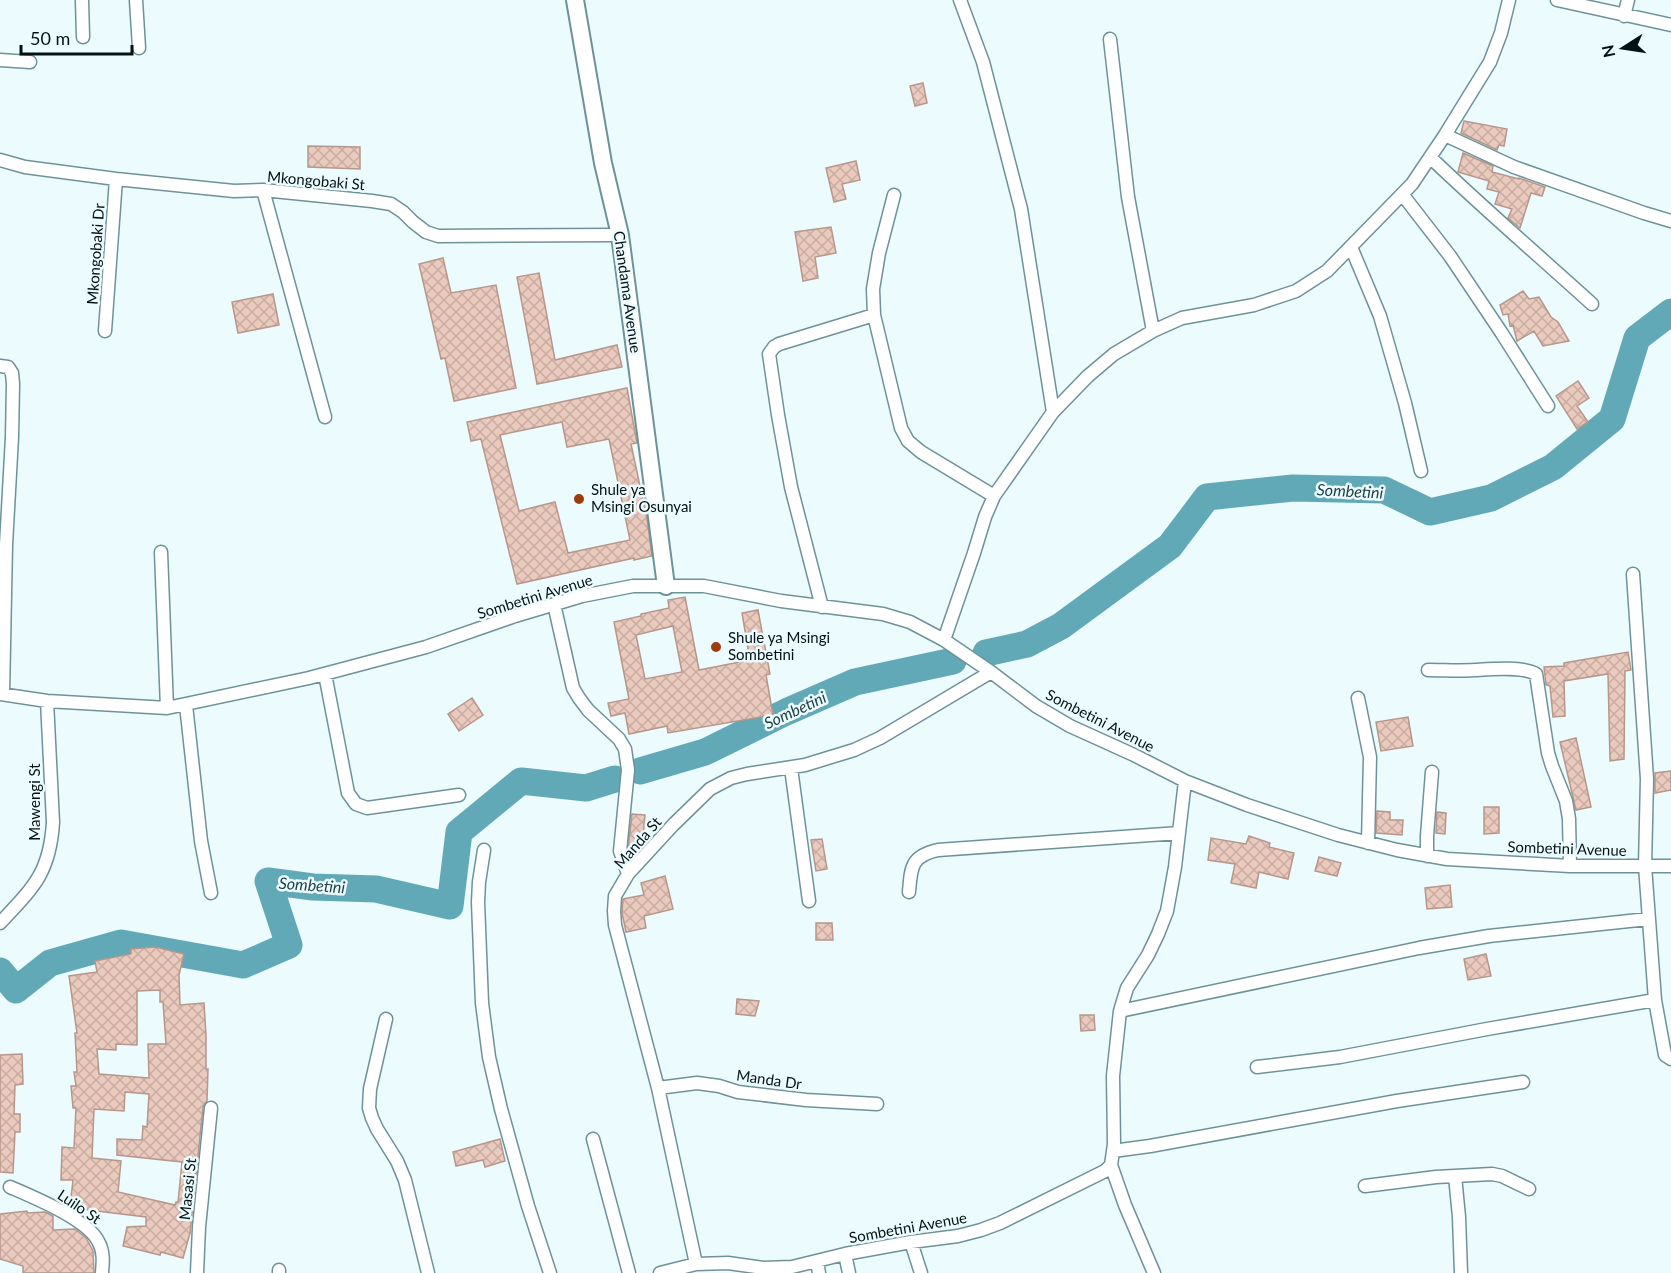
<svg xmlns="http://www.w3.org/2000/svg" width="1671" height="1273" viewBox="0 0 1671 1273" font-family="Lato,sans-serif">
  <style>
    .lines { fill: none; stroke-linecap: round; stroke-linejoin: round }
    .river { stroke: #61a9b7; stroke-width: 27 }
    .building { fill: url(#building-cross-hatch); stroke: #b7978c; stroke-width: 1.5; fill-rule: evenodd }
    .minor-casing { stroke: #6e9299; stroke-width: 15 }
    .tertiary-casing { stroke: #6e9299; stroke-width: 20 }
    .minor { stroke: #fff; stroke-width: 12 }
    .tertiary { stroke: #fff; stroke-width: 16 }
    .poi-dot { fill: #a03c0c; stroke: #ecfbfe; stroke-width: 2 }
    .labels { text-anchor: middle; stroke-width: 5; stroke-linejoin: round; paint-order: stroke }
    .street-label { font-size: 15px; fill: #051215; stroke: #ecfbfe }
    .poi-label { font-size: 15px; fill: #051215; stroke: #ecfbfe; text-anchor: start }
    .water-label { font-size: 16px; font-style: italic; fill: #1d4047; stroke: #ecfbfe }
  </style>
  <defs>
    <pattern id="building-cross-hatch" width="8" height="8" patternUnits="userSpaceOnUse" patternTransform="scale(1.5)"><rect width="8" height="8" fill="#ebcabe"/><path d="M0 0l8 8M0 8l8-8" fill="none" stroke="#c8aca2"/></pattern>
  </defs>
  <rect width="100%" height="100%" fill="#ecfbfe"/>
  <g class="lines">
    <!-- river -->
    <path class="river" d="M986,653l41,-9 34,-18 109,-80 37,-49 86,-9 91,2 46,22 61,-14 62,-31 59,-48 25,-81 34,-26
      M640,771l65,-19 81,-40 69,-30 98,-21
      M0,971l16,19 34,-27 71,-20 122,22 46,-20 -21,-64 45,6 63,2 74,17 9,-74 62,-51 65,7 29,-9"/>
  </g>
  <!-- building -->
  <path class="building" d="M923,83l4,20 -12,3 -5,-20z
    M1464,121l43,8 -3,17 -5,-1 -2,5 -36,-17z
    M308,146l52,1v22l-52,-2z
    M1463,153l30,13 -1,6 27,7v-1l26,9 -3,9 -11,-3 -11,35 -12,-10 4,-9 -17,-5 4,-12 -12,-3 2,-8 -31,-9z
    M856,161l4,19 -18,4 4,15 -12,3 -8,-34z
    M831,227l5,26 -21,4 3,21 -15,3 -8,-49z
    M443,258l8,35 45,-8 20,103 -62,13 -9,-43 -4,1 -22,-95z
    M539,273l16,87 62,-15 5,22 -85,17 -20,-107z
    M1523,291l6,8 10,-2 12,20 7,5 11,19 -26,5 -9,-15 -17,10 -4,-16 -3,1 -2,-12 -5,1 -3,-10z
    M273,294l6,31 -41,8 -6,-31z
    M1578,381l11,17 -12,8 11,16 -11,7 -21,-33z
    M627,388l10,55 -6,1 16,75 5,37 -18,4v-2l-117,26 -36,-145 -10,2 -4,-19zM562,422l5,25 42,-8 21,101 -62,13 -13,-51 -36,9 -19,-76z
    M685,597l14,73 51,-10 -8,-47 16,-3 12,64 -4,1 7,40 -105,18 -1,-7 -38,8 -4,-21 -14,3 -3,-13 21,-4 -15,-77 27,-6v-2l28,-6 -1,-8zM673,626l9,46 -37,7 -9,-44z
    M1628,652l3,18 -6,1 -1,88 -14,2 -2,-87 -44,7 1,35 -12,1 -3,-31 -4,-1 -2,-18 20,-1v-3z
    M472,698l11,17 -24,16 -11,-17z
    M1408,717l5,29 -32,5 -5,-29z
    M1576,738l15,69 -15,3 -16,-68z
    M1671,771v19l-16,3v-20z
    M1484,807h15v26l-15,1z
    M1377,811l13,1v8h13l-1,15 -26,-2z
    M1437,812l9,1 -1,21 -9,-1z
    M632,814l13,1 -3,32 -5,5 -9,-2z
    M1249,836l21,7 -1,4 25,6 -6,26 -29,-7 -3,16 -25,-5 4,-19 -27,-4 3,-22 35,6z
    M822,839l5,30 -11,2 -5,-31z
    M1319,857l22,6 -4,13 -22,-5z
    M665,876l8,33 -29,7 2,12 -20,4 -4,-19 1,-14 21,-4 -3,-12z
    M1450,885l2,22 -25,2 -2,-21z
    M816,923h16l1,17h-17z
    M155,947l29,7 -5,21 1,30 24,-2 2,32v34h2l-1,32 -4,6 -13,126 -7,25 -22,-6 -1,3 -37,-9 4,-19 19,-1v-9l-74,-9 -2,-2 3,-26h-12l1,-33 12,1 2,-40h-3l-2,-22h5l-2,-14h3l-2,-39h2l-8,-57 28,-4 -2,-11 36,-7v-5zM160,990v12h3l3,42h-18l1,34 -50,-4 -2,-25 19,1v-6l21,1v-54zM125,1092l24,2 -2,33 -4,-1 -1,14 -25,-1v16l65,7 -4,40h-2l-1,3 -57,-13 3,-31 -29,-3 2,-49 30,2z
    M1486,954l5,22 -23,4 -4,-21z
    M737,999l22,2 -4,15 -19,-2z
    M1080,1015h14l1,15 -14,1z
    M22,1054l1,30 -8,1 -1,29h6v18h-5l-2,41 -13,-1v-117z
    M500,1139l5,22 -20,6 -2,-7 -27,6 -3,-14z
    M27,1211v2l18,-1 8,4v14l22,-1 11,9 7,13 1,22h-71v-7l-23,-7v-45z"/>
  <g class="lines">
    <defs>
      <path id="minor" d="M82,0l1,37
        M136,0l3,48
        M960,0l23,62 38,147 32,203
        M1557,0l114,25
        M1624,16l4,-16
        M1110,39l18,158 25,134
        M0,60l30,2
        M1445,135l69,32 130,46 27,8
        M1430,157c52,50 108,98 162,147
        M0,160l25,7 91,12 118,12 29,-1 109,11 19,3 12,8 10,10 13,10 12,4 182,-1
        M263,190l62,227
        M1402,194l48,62 51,76 47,74
        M894,195l-15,58 -6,36 1,26 27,113 7,13 13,11 73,44
        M1351,247l29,69 25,87 16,68
        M105,331l11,-152
        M0,366l8,1 4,6 1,11 -1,53 -6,108 -3,149
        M161,552l6,156
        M1633,574l14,205 -2,87 10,134 10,55 6,4
        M554,604l19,84 6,10 9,12 31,29 6,10 3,21 -8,81 8,23
        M822,607l-31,-120 -13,-72 -9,-61 5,-7 5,-3 95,-29
        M944,640l30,-87 11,-36 9,-21 59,-84 35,-36 26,-22 39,-23 29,-13 72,-13 42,-14 31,-20 85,-87 33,-49 45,-73 11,-29 8,-33
        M1428,670c16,0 32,1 47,0 16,-1 47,-4 61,4l12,79 4,13 14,35 3,18 1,47
        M325,674l23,119 8,11 11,4 92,-13
        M0,694l47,7 120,7 142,-30 117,-31 89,-31 67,-20 51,-10h71l77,15 102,13 27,8 34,18 47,32 45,34 34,20 64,29 51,26 62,24 91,30 59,15 50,9 123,7h101
        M1358,698l12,59 -2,86
        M186,705l15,136 10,52
        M791,768l18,133
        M484,850l-5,32 -1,20 4,101 7,54 12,52 27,97 22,67
        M1427,856v-20l5,-64
        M909,892c2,-25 2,-36 29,-42l241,-17
        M0,923c33,-35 50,-50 53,-101l-6,-121
        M1120,1011l299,-63 70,-12 159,-17
        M386,1019l-16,70 -1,19 3,10 5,11 20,32 8,19 23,93
        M1257,1067l83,-10 147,-28 168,-29
        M658,1088l39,-5 22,3 19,6 68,8 71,4
        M593,1139l36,134
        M1113,1151l37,-5 247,-45 126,-19
        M1111,1165l14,40 29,68
        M1455,1176l4,41 2,56
        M1365,1186l71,-9 56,-3 10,2 27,13
        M10,1187c23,10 77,32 88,54 6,10 5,21 4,32
        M911,1242l10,31
        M845,1254l4,19
        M817,1261l2,12
        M696,1264l-38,-176 -43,-163 -1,-14 1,-15 13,-22 45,-49 37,-36 21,-11 16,-4 58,-9 49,-15 26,-12 111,-66
        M279,1270v3
        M197,1273l2,-46 12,-119
        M660,1273l36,-9 32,-1 35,5 29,-1 53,-13 66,-12 47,-6 23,-6 19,-7 105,-52 6,-6 3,-21 -1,-68 7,-65 7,-23 21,-33 10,-21 9,-23 8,-44 10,-86"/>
      <path id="tertiary" d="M575,0l28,163 17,72 46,351"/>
    </defs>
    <!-- minor casing -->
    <use href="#minor" class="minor-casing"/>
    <!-- tertiary casing -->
    <use href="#tertiary" class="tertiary-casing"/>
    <!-- minor -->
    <use href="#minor" class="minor"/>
    <!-- tertiary -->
    <use href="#tertiary" class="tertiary"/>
  </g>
  <!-- markers -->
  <g class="poi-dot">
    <circle cx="579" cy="499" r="6"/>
    <circle cx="716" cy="647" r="6"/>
  </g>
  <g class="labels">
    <!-- street labels -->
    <g class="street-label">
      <text transform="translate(316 181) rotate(5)" y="5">Mkongobaki St</text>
      <text transform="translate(96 254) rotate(-86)" y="5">Mkongobaki Dr</text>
      <text transform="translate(627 292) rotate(82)" y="5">Chandama Avenue</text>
      <text transform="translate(535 597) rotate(-17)" y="5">Sombetini Avenue</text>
      <text transform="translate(1100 721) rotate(27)" y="5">Sombetini Avenue</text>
      <text transform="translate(35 802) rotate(-90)" y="5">Mawengi St</text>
      <text transform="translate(638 843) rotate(-49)" y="5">Manda St</text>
      <text transform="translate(1567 849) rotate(2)" y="5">Sombetini Avenue</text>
      <text transform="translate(769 1080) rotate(8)" y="5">Manda Dr</text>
      <text transform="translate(188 1189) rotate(-84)" y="5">Masasi St</text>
      <text transform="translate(79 1207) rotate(34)" y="5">Luilo St</text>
      <text transform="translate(908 1228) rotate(-10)" y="5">Sombetini Avenue</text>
    </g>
    <!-- poi labels -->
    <g class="poi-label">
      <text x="591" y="495">Shule ya<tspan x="591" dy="17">Msingi Osunyai</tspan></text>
      <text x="728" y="643">Shule ya Msingi<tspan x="728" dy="17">Sombetini</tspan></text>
    </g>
    <!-- water labels -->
    <g class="water-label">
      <text transform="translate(1350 491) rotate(3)" y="6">Sombetini</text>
      <text transform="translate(795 710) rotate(-25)" y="6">Sombetini</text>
      <text transform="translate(312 885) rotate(4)" y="6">Sombetini</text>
    </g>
  </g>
  <!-- north arrow -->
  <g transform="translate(1623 48) rotate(258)" stroke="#ecfbfe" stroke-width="4.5" paint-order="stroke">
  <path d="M0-4.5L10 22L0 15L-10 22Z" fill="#051215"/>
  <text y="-9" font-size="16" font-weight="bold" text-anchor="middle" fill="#051215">N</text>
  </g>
  <!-- scale -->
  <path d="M21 45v9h111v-9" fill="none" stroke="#051215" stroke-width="3"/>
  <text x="30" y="45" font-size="18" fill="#051215" stroke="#ecfbfe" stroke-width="4.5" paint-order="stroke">50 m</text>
</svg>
